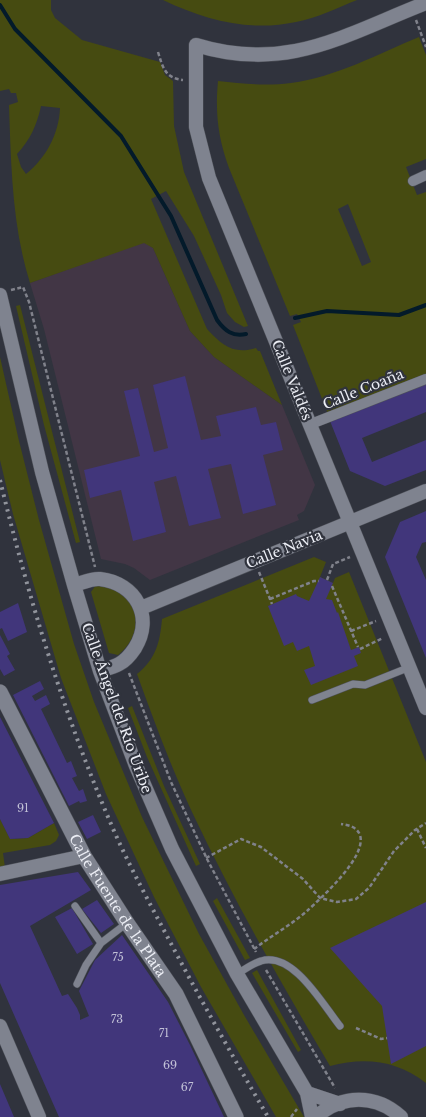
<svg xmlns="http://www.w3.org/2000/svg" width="426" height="1117" viewBox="0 0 426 1117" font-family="'Libre Baskerville',serif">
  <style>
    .industrial { fill: #423645 }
    .green { fill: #464b11; fill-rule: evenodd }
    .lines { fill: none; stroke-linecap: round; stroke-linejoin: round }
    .stream { stroke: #031a2a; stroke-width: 4 }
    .building { fill: #41367b }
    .service-casing { stroke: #4f525a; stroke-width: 8 }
    .pedestrian-casing { stroke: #4f525a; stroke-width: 11 }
    .minor-casing { stroke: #4f525a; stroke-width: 15 }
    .secondary-casing { stroke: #4f525a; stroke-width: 16 }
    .path { stroke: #80828b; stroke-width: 2.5; stroke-dasharray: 4 2.5; stroke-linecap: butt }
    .service { stroke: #7f838f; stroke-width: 7 }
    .pedestrian { stroke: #7f838f; stroke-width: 10 }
    .minor { stroke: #7f838f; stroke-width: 14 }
    .secondary { stroke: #7f838f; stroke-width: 15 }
    .rail { stroke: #91949c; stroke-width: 4; stroke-dasharray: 2.5 5; stroke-linecap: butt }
    .labels { text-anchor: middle; stroke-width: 4.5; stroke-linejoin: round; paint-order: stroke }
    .number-label { font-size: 11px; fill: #c1c0d6 }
    .street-label { font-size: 14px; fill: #eceef5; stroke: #30333d }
  </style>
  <rect width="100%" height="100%" fill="#30333d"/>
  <!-- industrial -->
  <path class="industrial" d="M144,242l9,6 37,83 24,26 68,48 33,80 -11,26 -7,4 2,5 -149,60 -16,-12 -9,-4 -24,-5 -57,-230 -14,-46z"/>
  <!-- green -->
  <path class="green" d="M0,0h51v10l4,8 27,22 78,22 5,13 8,6 1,45 10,46 64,154 -4,1 -9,-5 -8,-9 -6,-18 -27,-59 -28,-45 -15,8 56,130c15,16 26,26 49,19l2,3h2l22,54 -68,-48 -24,-26 -37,-83 -9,-5 -114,40c-18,-57 -19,-119 -21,-178l9,-3 -2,-9h-5l-2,-4 -9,2zM41,106l19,2c-1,26 -14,50 -34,66l-5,-7 -4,-13c13,-14 20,-29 24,-48z
    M163,0h194c-20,8 -40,18 -61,22 -47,10 -91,-2 -133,-22z
    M419,37l7,18v104l-20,8 11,28 9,-3v183l-98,39 -35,-89 8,-3 -4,-8 -7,2 -61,-148c-11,-30 -14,-55 -11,-87 25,3 49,5 73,2 45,-6 87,-29 128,-46zM348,204l23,58 -9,4 -24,-57z
    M20,305l60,237 -4,1 -32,-118 -28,-119z
    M0,357l19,84 20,79 35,124 20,58 48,115 57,117 45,81 60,102h-28l-75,-130 -47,-90 -48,-103 -45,-116 -48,-164 -13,-54z
    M314,557l12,5 -6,15 13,6 2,-5 14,-6 77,190v321c-29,-23 -62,-26 -96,-17 -49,-83 -97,-167 -138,-254 -21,-45 -38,-91 -55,-138 19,-15 23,-32 25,-55z
    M96,585c42,2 53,45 22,70l-9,-2 -18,-61z
    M132,706l32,80 36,78 -4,2 -49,-109 -19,-49z
    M0,819l10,20 18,-1 26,-15 5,12 -3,6 -6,4 -47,8 2,15 -5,1z
    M217,898l33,60 -5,2 -32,-59z
    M257,970l44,80 -3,2 -46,-79z"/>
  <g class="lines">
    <!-- stream -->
    <path class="stream" d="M0,5l15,24 106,107 50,80 46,104c8,11 16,17 29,14
      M295,318l32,-7 72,4 27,-10"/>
  </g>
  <!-- building -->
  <path class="building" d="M185,376l16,64 20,-4 -5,-20 40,-9 5,18 15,-3 7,28 -20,5 13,50 -33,9 -12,-50 -23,5 13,49 -32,8 -13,-50 -22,6 12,50 -33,9 -12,-51 -31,8 -6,-28 56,-14 -16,-65 14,-3 16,64 14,-4 -15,-63z
    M426,382v30l-64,26 10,24 54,-22v30l-41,16 -35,-15 -20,-50z
    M426,511v31l-4,1 -6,14 10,23v78l-41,-101 15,-35z
    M320,577l13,6 -7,16 6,1 5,13 1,-1 13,38 8,-3 2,6 -7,3 4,10 -47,19 -7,-15 11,-4 -6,-20 -12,5 -4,-9 -9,4 -16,-40 28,-12 1,2 12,5z
    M18,603l9,29 -19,9 -6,-13 -2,1v-17z
    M0,635l10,19 -3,2 8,14 -11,6 -4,-7z
    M40,681l4,8 -12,7 3,5 11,-6 4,9 -9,5 26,54 4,-2 6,15 -5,2 7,13 4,-2 4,12 -7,2 -1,-2 -10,5 -56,-111z
    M0,717l54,106 -26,15 -18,1 -10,-20z
    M93,815l8,17 -14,7 -9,-17z
    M78,872l13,18 -61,36 32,70 6,-2 9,14 3,7v5l9,-4 -10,-25 16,-31 27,-25 46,67 22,43 34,72h-165l-59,-134v-98z
    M97,900l17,24 -13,9 -19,-24z
    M426,902v144l-35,18 -9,-58 -52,-58z
    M72,908l21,36 -16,10 -22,-37z
    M0,1084l14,33h-14z"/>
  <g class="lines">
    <defs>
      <path id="service" d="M312,700l41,-16 12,1 45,-18
        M75,906l26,37
        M237,974c7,-4 16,-11 24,-13 32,-10 62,44 79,65
        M77,984l9,-19 15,-22 26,-20"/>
      <path id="pedestrian" d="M413,181l13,-6
        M311,424l115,-45"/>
      <path id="minor" d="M426,3c-82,32 -139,70 -230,42v82l13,51 217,530
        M0,295l42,177 32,113 26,86 36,95 36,83 65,125 70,119 5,24
        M74,585c8,-2 18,-7 26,-6 36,4 54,38 35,69 -4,6 -10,13 -16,16 -6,3 -13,5 -19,7
        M141,608l285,-117
        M0,874l84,-18
        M0,1026l39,91
        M307,1093l33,11
        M316,1117c26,-23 60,-23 85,0"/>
      <g id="secondary">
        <path id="s1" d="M0,692l84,164 43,67 49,71 60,123"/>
      </g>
    </defs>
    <!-- service casing -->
    <use href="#service" class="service-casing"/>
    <!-- pedestrian casing -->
    <use href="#pedestrian" class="pedestrian-casing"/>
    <!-- minor casing -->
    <use href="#minor" class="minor-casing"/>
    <!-- secondary casing -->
    <use href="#secondary" class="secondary-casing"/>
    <!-- path -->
    <path class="path" d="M416,20l10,27
      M158,52c5,16 7,26 25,28
      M11,290l12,-3 6,15 66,265
      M259,572l13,32
      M327,580l6,-16 17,-7
      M332,586l26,61
      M270,599l44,-18h5
      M351,631l25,-10
      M360,649l23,-11
      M129,673l42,109 36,77 49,93
      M417,829l9,19
      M206,858l35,-19 20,8 42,32 17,19 17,4 19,-3 13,-11 25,-37 21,-21 11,-7
      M254,949c17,-13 37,-24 53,-38 15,-14 60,-54 53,-76 -3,-8 -11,-10 -19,-11
      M266,970l69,118
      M356,1028l25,11 6,-1
      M291,1117l6,-8"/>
    <!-- service -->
    <use href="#service" class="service"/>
    <!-- pedestrian -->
    <use href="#pedestrian" class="pedestrian"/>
    <!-- minor -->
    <use href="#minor" class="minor"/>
    <!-- secondary -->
    <use href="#secondary" class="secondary"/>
    <!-- rail -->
    <path class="rail" d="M0,480c29,120 65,238 114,351 16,36 35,71 53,105 32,61 66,121 101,181"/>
  </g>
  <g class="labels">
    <!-- number labels -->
    <g class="number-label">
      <text x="23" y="812">91</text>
      <text x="118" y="961">75</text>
      <text x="117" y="1023">73</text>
      <text x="164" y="1037">71</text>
      <text x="170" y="1069">69</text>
      <text x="187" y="1091">67</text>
    </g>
    <!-- street labels -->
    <g class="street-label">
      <text transform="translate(292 380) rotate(68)" y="5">Calle Valdés</text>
      <text transform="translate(363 389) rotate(-22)" y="5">Calle Coaña</text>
      <text transform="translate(284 549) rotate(-22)" y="5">Calle Navia</text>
      <text transform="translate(117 708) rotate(70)" y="5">Calle Ángel del Río Uribe</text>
      <text dy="5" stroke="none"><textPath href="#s1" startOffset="244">Calle Fuente de la Plata</textPath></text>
    </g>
  </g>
</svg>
